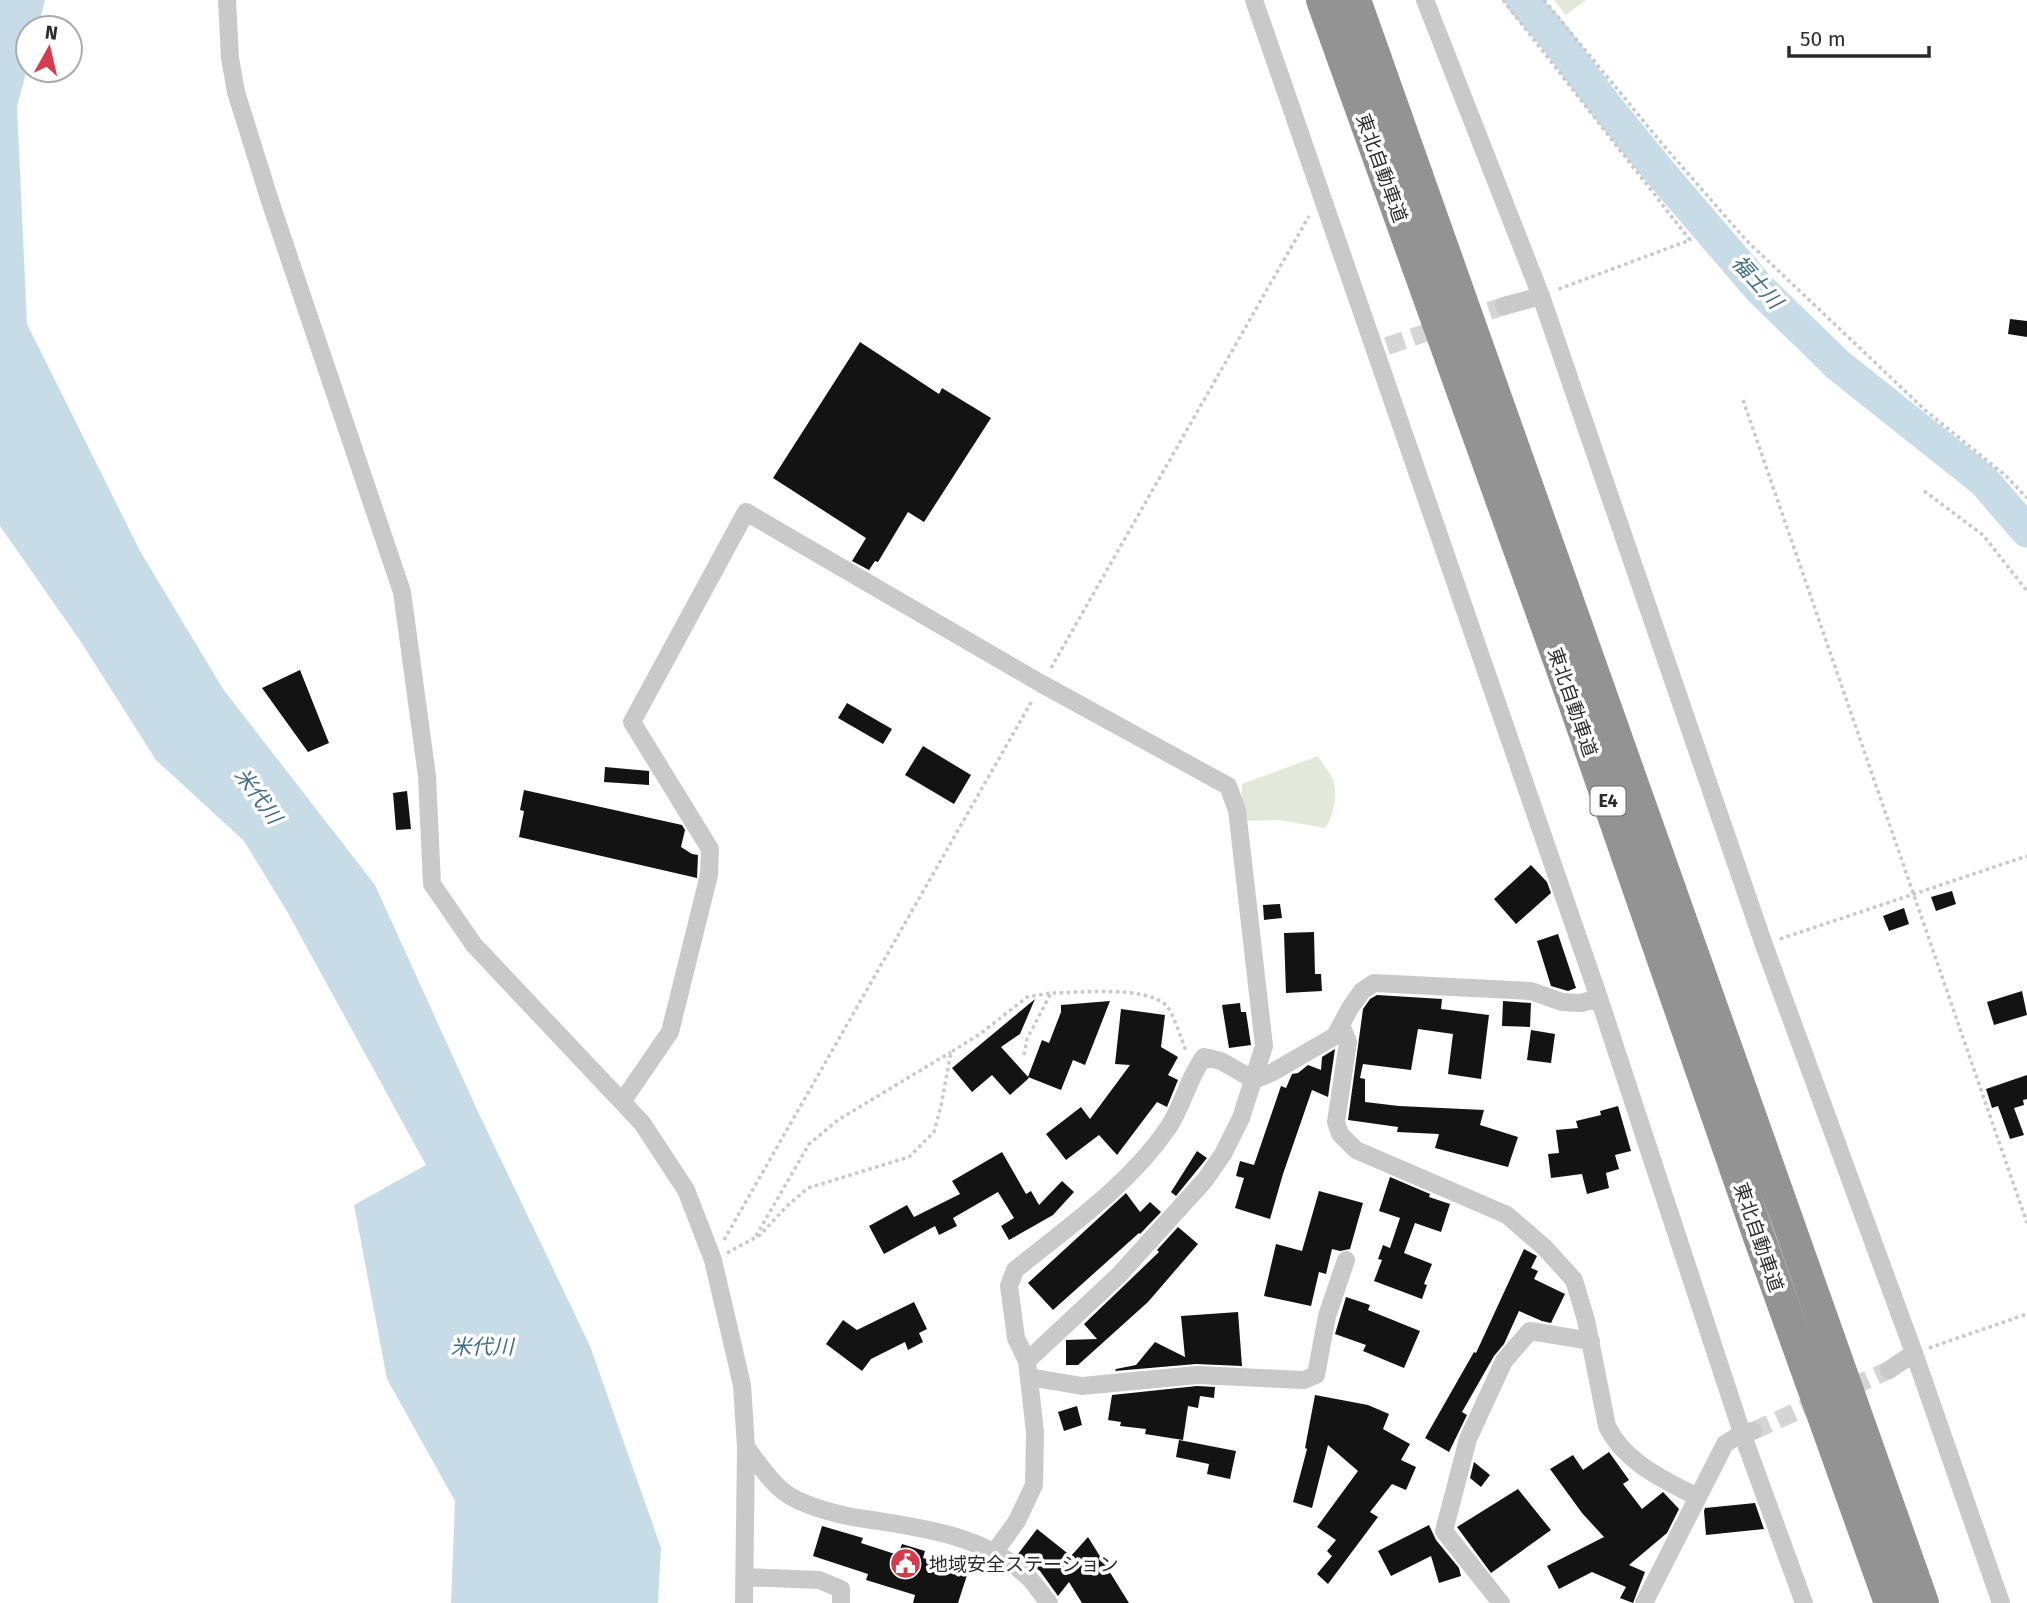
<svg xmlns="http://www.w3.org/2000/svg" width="2027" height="1603" viewBox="0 0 2027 1603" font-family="'Fira Sans','Noto Sans JP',sans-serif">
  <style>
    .green { fill: #e2e8da }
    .water { fill: #c7dce7 }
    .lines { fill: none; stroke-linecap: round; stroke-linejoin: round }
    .river { stroke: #c7dce7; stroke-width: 33 }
    .building { fill: #131313 }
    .minor-tunnel { stroke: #d5d5d5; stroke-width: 18; stroke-dasharray: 18 9; stroke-linecap: butt }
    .path { stroke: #c9c9c9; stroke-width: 3.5; stroke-dasharray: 3.5 3.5; stroke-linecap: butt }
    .minor { stroke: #c9c9c9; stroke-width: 18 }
    .motorway { stroke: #939393; stroke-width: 32 }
    .labels { text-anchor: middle; stroke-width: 7; stroke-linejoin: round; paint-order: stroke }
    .shield { fill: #fff; stroke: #6b6b6b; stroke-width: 2 }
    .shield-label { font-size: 18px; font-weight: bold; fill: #2c2c2c }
    .street-label { font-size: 19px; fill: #2c2c2c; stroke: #fff }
    .poi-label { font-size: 19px; fill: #2c2c2c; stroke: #fff; text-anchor: start }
    .water-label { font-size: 21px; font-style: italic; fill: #426e85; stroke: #fff }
  </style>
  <rect width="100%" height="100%" fill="#fff"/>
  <!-- green -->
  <path class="green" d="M1554,0h32l-20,15z
    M1318,756c4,7 12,16 15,24 5,15 1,36 -8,48l-46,-8 -37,1v-37z"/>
  <!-- water -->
  <path class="water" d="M0,0h45l-7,28h-10v37l-11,42 10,217 113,227 83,138 152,196 104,229 111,232 71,202 -3,55h-207l4,-102 -68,-122 -33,-174 72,-40 -138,-252 -44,-72 -88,-81 -75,-118 -81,-116z"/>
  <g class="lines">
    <!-- river -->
    <path class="river" d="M1522,0l30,34 54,72 52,64 102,119 78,76 146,116 43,50"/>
  </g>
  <!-- building -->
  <path class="building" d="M2010,319l17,2v16l-19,-3z
    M860,342l79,52 3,-6 49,30 -67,104 -16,-10 -30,50 -3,-1 -6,9 -17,-9 14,-23 -93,-60z
    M300,670l29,73 -21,9 -46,-64z
    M847,703l45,26 -9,15 -45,-26z
    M923,746l48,29 -17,29 -49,-29z
    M605,767l44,4v14l-45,-3z
    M524,790l158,35 3,5 -4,17 11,7 6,1 -1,23 -178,-41 5,-26 -4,-1z
    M407,791l4,38 -15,1 -3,-37z
    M1531,865l16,17 4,11 -35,31 -22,-25z
    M1952,891l4,13 -20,7 -5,-14z
    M1280,904l2,14 -18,2 -1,-15z
    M1904,908l5,16 -20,7 -6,-15z
    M1314,932l1,42h6l1,17 -36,2 -2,-60z
    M1558,934l18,54 -8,3 -17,-5 -14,-45z
    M2022,991l5,24 -33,10 -7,-23z
    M1377,995l65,4 -1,10 48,6 -8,64 -33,-5 5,-40 -35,-5 -7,41 -48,-6 -3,14 5,1v23l34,4 85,4 -4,15 38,12 -10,30 -73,-19 4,-14 -42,-2 1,-5 -50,-7 15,-111 7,-10z
    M1035,999l-15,35 -19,13 28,31 -19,17 -18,-20 -20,17 -20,-24z
    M1110,1001l-25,64 -12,-5 -12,30 -33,-13 14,-37 7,3 12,-31v-7z
    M1503,1001l28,2 -1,24 -28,-1z
    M1240,1003l1,9h5l5,33 -22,3 -7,-43z
    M1121,1009l44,6 -4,32 17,10 -10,18 10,5 -11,27 -10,-5 -40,53 -18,-20 -33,25 -20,-26 35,-27 9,12 40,-54 -15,-1z
    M1531,1030l24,4 -4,29 -24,-3z
    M1335,1049l-7,48 -16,-7 -29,84 -13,45 -35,-11 9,-30 -8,-2 4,-15 14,4 27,-79 5,2 6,-14 6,-1 10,-8 13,5 1,-13z
    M2027,1075v24l-4,1 1,5 -10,3 10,27 -14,4 -12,-33 -6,2 -6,-19z
    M1618,1106l13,45 -16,4 4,14 -13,4 3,15 -22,6 -5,-20 -31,4 -3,-24 11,-1 -3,-23 22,-2 -2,-7 25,-6 -1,-4z
    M1197,1151l10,7 -31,38 -5,-4z
    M1002,1152l24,42 5,-3 8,14 23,-24 12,11 -21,23 -44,25 -8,-14 13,-8 -16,-26 -45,26 4,8 -18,9 -4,-9 -51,28 -15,-28 38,-21 7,12 46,-23 -8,-13z
    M1390,1177l40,17 -1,3 21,7 -9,28 -26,-9 -11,30 28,11 -8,20 3,1 -5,14 -48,-18 8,-21 -4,-1 5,-14 7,3 10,-30 -21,-7z
    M1319,1191l44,12 -13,46 -10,2 -8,-2 -6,25 -7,-2 -8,34 -47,-10 12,-52 26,7z
    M1126,1193l14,19 10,-10 11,10 -21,22 -1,-1 -86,77 -25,-27z
    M1178,1227l20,17 -50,58 -70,63h-12v-25l31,-1 -13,-15 75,-72 -2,-2z
    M1524,1249l13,7 -6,12 7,3 -4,8 31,15 -14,29 -9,-2 -23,-10 -15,33 -10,12 -32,56 5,3 -18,37 -24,-14 49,-86 2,1z
    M1346,1297l24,8 -2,5 52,21 -16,37 -41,-17 3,-6 -31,-11z
    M914,1302l13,27 -8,4 4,9 -15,8 -3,-8 -34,17 -9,12 -36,-27 17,-24 14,10z
    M1238,1312l4,54 -46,-2 -81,7 1,-2 20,-4 19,-23 30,15 -4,-41z
    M1197,1386l18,1 -1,11 -14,-2 -2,12 -10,-2 -5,34 -38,-6 1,-5 -26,-3 1,-4 -13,-2 4,-25z
    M1315,1395l53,10 21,9 -6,15 27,15 -9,16 15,7 -10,23 -14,-6 -22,28 8,5 -50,67 -11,-10 15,-18 -5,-5 9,-11 -19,-13 41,-56 -30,-26 -16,63 -19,-6 14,-53 -2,-1z
    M1077,1406l5,19 -18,6 -6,-19z
    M1179,1440l57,11 -6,28 -23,-5 2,-10 -33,-7z
    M1609,1452l20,28 -6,4 19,25 21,-17 16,17 -12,24 -38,32 16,7 -12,31 -13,-5 6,-11 -34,-15 -33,17 -12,-23 57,-29 -22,-24 -32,-44 23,-14 10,15z
    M1474,1462l16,13 -9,12 -11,-9z
    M1518,1489l33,41 -60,43 -34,-46z
    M1755,1503l9,26 -58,6 -2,-24 1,-3z
    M1429,1525l7,15 23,28 2,8 -22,7 -8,-27 -40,20 -13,-25z
    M822,1526l41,12 -2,5 37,12 4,-11 23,7 -2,7 45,14 -10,31h-45l2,-8 -49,-15 2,-6 -55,-18z
    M1037,1529l34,27 17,-19 41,66h-47l-13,-21 -11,14 -18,-25 -22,-17z"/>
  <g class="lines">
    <!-- minor-tunnel -->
    <path class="minor-tunnel" d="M1387,346l117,-40
      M1753,1431l136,-61"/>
    <!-- path -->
    <path class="path" d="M1503,0l187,240 -134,50
      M1544,0l120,146 82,94 179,170 81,66 21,22
      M1743,400l284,823
      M1924,491l59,44 44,56
      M1051,668l258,-452
      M1780,939l247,-83
      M1024,1055l3,-16 24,-46c30,0 91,-8 115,12 7,7 16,36 20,46
      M756,1236l53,-92 29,-24 113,-68
      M724,1240l309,-541
      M727,1253l33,-18 27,-29 21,-18 101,-31 25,-25 7,-26 10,-54 29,-18 47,-37 24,-4
      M1929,1348l98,-34"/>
    <!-- minor -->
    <path class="minor" d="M227,0l3,58 6,34 34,109 132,391 25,184 5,108 42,61 168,178 44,67 27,70 29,125 4,62 -2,156
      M1254,0l345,998 143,435 62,170
      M1425,0l116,296 223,649 150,408 87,250
      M1504,306l37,-10
      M1341,1025l7,17 -12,80 4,12 16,16 151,65 38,33 29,32 12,40 21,106c17,36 56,53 90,71
      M622,1102l48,-70 39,-157 1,-26 -78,-127 114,-210 296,172 186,102 9,24 27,236 -23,72 -18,36 -18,26 -87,96 -91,85
      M1889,1370l25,-17
      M1029,1377l53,9 115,-11 107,5 12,-5 11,-59 19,-56
      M746,1447c12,16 23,33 38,45 18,14 58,24 81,27 57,9 121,16 164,59 7,7 13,17 20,25
      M994,1553l23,-32 17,-36 1,-53 -8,-71 -11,-23 -7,-52 6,-16c53,-43 114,-85 153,-142 15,-22 20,-50 36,-71l17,4 33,19 19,-8 62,-36 15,-28 12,-17 12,-8 157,8 31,11 19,1 18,-5
      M745,1577l74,3 22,9v14
      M1501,1603l-57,-72 24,-92 36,-78 26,-30 61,10
      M1644,1603l81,-159 17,-11 11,-2"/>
    <!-- motorway -->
    <path class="motorway" d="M1322,0l249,694 188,543 131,366
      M1355,0l568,1603"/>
  </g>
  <!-- icons -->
  <defs>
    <symbol id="civic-disc" viewBox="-11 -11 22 22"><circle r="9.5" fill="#d43c4e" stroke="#fff"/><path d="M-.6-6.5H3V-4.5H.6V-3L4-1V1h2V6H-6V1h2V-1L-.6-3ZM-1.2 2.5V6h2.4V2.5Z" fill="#fff"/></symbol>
  </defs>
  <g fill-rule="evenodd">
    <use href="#civic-disc" x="888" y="1546" width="35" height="35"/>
  </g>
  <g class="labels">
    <!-- shield labels -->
    <rect class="shield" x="1590.5" y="786.5" width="35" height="29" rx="5"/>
    <g class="shield-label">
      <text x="1608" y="807">E4</text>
    </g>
    <!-- street labels -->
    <g class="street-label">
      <text transform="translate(1382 168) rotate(70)" y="7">東北自動車道</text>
      <text transform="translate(1573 702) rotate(71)" y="7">東北自動車道</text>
      <text transform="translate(1759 1237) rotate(71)" y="7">東北自動車道</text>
    </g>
    <!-- poi labels -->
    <g class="poi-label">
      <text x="929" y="1571">地域安全ステーション</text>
    </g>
    <!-- water labels -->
    <g class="water-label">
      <text transform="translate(1757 282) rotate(48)" y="7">福士川</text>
      <text transform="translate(258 796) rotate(54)" y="7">米代川</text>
      <text x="482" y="1354">米代川</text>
    </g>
  </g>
  <!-- north arrow -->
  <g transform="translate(49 49) rotate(8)"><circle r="33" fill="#ffffff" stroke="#ababab" stroke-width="2"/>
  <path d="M0-5L12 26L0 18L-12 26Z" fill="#d43c4e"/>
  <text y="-10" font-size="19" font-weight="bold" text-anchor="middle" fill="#2c2c2c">N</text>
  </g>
  <!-- scale -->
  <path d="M1789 46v10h140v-10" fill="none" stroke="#2c2c2c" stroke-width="3.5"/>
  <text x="1800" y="46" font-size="21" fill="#2c2c2c" stroke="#ffffff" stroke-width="5" paint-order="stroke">50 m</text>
</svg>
